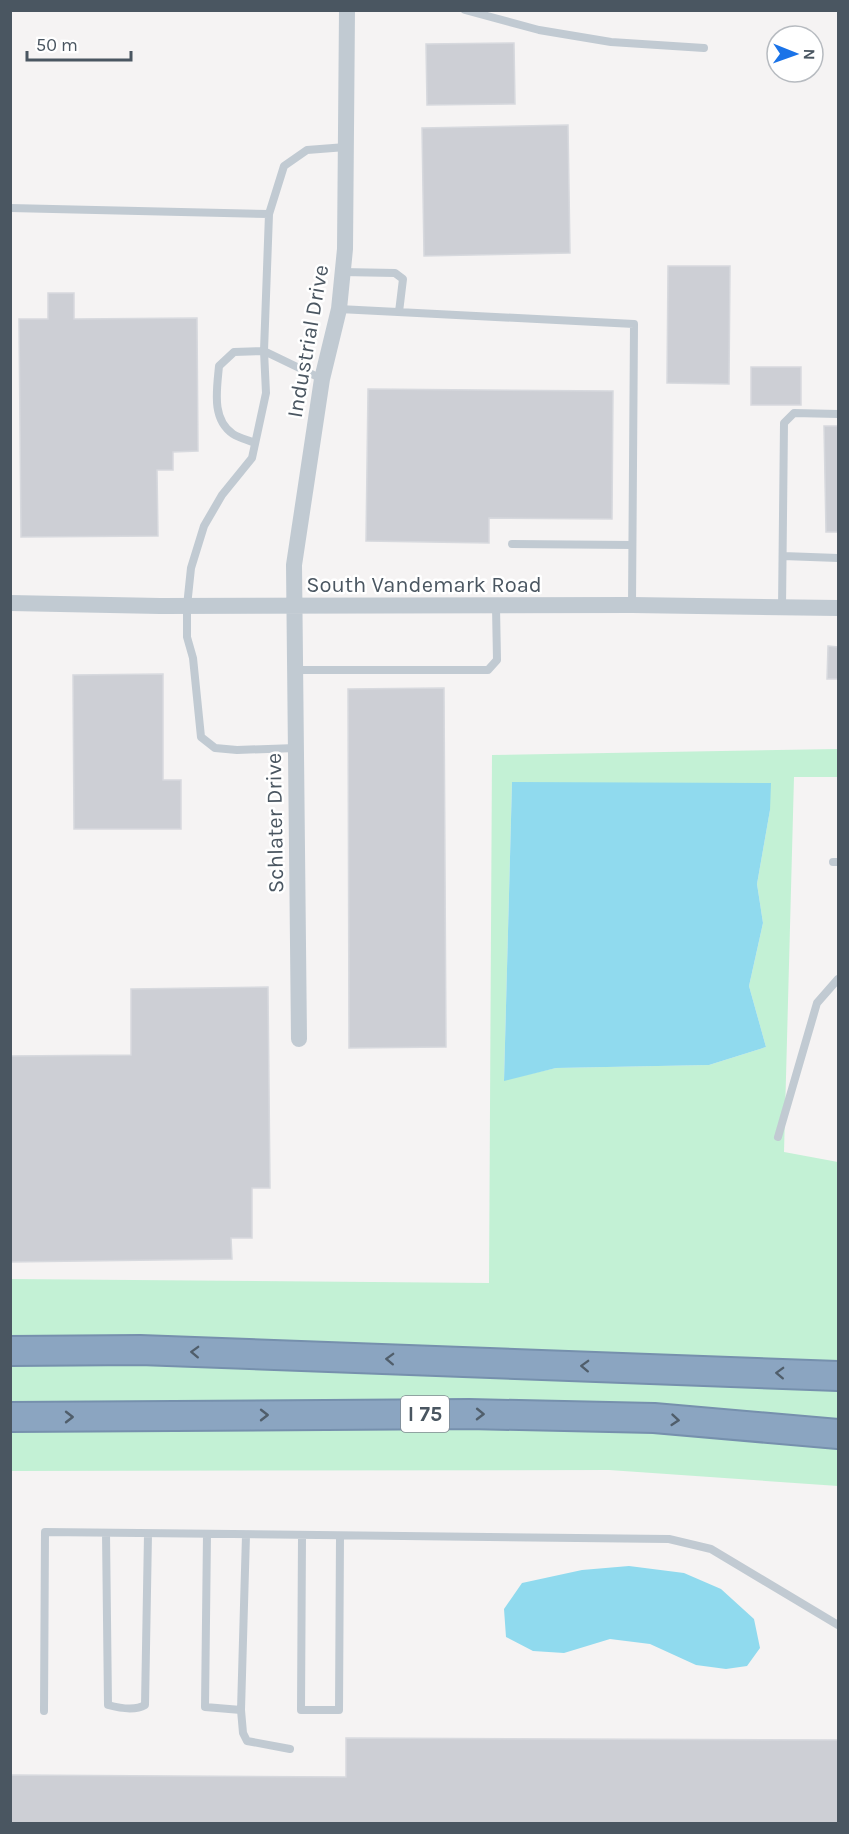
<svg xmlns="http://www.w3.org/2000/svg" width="849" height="1834" viewBox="0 0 849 1834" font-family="Karla,sans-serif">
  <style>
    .green { fill: #c3f1d5; fill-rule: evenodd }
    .water { fill: #90daee }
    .building { fill: #cdcfd5; stroke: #d7d9de; stroke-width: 1.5 }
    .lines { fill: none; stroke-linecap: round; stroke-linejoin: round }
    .highway-casing { stroke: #7690ad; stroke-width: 32 }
    .lane { stroke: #c1cad2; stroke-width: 8 }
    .street { stroke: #c1cad2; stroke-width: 16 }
    .highway { stroke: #8ba5c1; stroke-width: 28 }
    .oneway { stroke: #505e6b }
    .labels { text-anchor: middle; stroke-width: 5; stroke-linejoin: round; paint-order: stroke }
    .shield { fill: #fff; stroke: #808990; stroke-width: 1.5 }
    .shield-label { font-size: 21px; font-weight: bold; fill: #4a5661 }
    .street-label { font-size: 22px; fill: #4a5661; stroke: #fff }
  </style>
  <rect width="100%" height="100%" fill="#f5f3f3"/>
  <!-- green -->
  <path class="green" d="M838,749v28h-44l-10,375 54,10v324l-229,-16 -598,1v-192l478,4 3,-528zM512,782l258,28 -13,74 6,39 -14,63 17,61 -57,18 -153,3 -52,12z"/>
  <!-- water -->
  <path class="water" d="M512,782l259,1 -1,27 -13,74 6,39 -14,63 17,61 -57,18 -153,3 -52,13z
    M629,1566l55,7 37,16 33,30 6,29 -13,18 -21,3 -30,-4 -46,-21 -40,-5 -46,14 -31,-2 -27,-14 -2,-28 18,-26 60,-13z"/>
  <!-- building -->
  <path class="building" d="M514,43l1,61 -88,1 -1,-61z
    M568,125l2,128 -146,3 -2,-128z
    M668,266h62l-1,118 -62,-1z
    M48,293h26v26l123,-1 1,133 -25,1v18h-16l1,66 -137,1 -2,-218h29z
    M751,367h50v38h-50z
    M368,389l245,2 -1,128 -123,-1v25l-123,-2z
    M824,426h14v106h-12z
    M828,646l10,1v32h-11z
    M163,674v106h18v49h-107l-1,-154z
    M444,688l2,359 -97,1 -1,-359z
    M268,987l2,201h-18v50h-21l1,21 -222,3v-206l121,-1v-66z
    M346,1738l492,2v84h-828v-49l336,2z"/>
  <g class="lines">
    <defs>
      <path id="highway" d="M10,1351l130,-1 698,26
        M10,1417l459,-3 185,4 184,16"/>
    </defs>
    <!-- highway casing -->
    <use href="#highway" class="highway-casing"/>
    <!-- lane -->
    <path class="lane" d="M465,10l74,20 72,12 93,6
      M10,208l259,6
      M342,272l53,1 8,6 -4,33
      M339,309l295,15 -2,281
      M255,443c-7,-3 -16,-5 -22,-9 -22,-15 -16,-45 -14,-68l15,-14 30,-1 58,28
      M512,544l120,1
      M783,556l55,2
      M782,608l2,-185 10,-10 44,1
      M295,670h193l9,-10 -1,-53
      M296,748l-59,2 -22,-2 -14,-11 -8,-79 -6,-21v-31l4,-38 13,-42 18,-31 30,-37 14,-65 -2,-42 5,-137 15,-48 23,-16 39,-3
      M833,862h5
      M778,1137l39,-134 21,-24
      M106,1533l2,172c11,3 27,6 37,0l3,-171
      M207,1534l-2,173 36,3
      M246,1535l-5,175 2,23 4,8 43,8
      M302,1536l-1,174h38l1,-174
      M44,1711l1,-179 624,7 42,10 127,76"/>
    <!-- street -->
    <path class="street" d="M10,603l150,3 472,-1 206,3
      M299,1039l-5,-474 28,-186 17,-70 6,-60 2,-239"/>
    <!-- highway -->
    <use href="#highway" class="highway"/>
  </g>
  <!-- one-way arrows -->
  <defs><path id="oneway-chevron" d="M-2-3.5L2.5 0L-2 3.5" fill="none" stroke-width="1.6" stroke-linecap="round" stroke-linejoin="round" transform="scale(1.5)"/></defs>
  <g class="oneway">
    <use href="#oneway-chevron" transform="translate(195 1352) rotate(-178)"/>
    <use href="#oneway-chevron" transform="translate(390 1359) rotate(-178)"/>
    <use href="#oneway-chevron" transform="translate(585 1366) rotate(-178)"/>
    <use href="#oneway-chevron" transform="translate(780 1373) rotate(-178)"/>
    <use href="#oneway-chevron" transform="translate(480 1414) rotate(1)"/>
    <use href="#oneway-chevron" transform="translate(264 1415)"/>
    <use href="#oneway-chevron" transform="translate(69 1417)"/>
    <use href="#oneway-chevron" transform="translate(675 1420) rotate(5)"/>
  </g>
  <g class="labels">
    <!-- shield labels -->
    <rect class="shield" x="401" y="1396" width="48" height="36" rx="4.5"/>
    <g class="shield-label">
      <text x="425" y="1421">I 75</text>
    </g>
    <!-- street labels -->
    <g class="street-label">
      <text transform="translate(307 341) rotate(-80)" y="8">Industrial Drive</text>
      <text x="424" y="592">South Vandemark Road</text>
      <text transform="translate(274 823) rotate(-91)" y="8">Schlater Drive</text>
    </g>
  </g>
  <!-- border -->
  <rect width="849" height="1834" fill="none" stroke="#4a5661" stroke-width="24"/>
  <!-- north arrow -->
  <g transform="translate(795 54) rotate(91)"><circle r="28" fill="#ffffff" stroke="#b7bbc0" stroke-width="1.5"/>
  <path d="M0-4.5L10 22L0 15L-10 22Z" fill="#1a73e8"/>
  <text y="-9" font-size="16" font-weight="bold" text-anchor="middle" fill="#4a5661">N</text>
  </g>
  <!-- scale -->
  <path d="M27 51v9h104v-9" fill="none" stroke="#4a5661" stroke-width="3"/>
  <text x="36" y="51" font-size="18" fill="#4a5661" stroke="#ffffff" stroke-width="4.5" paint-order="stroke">50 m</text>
</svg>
